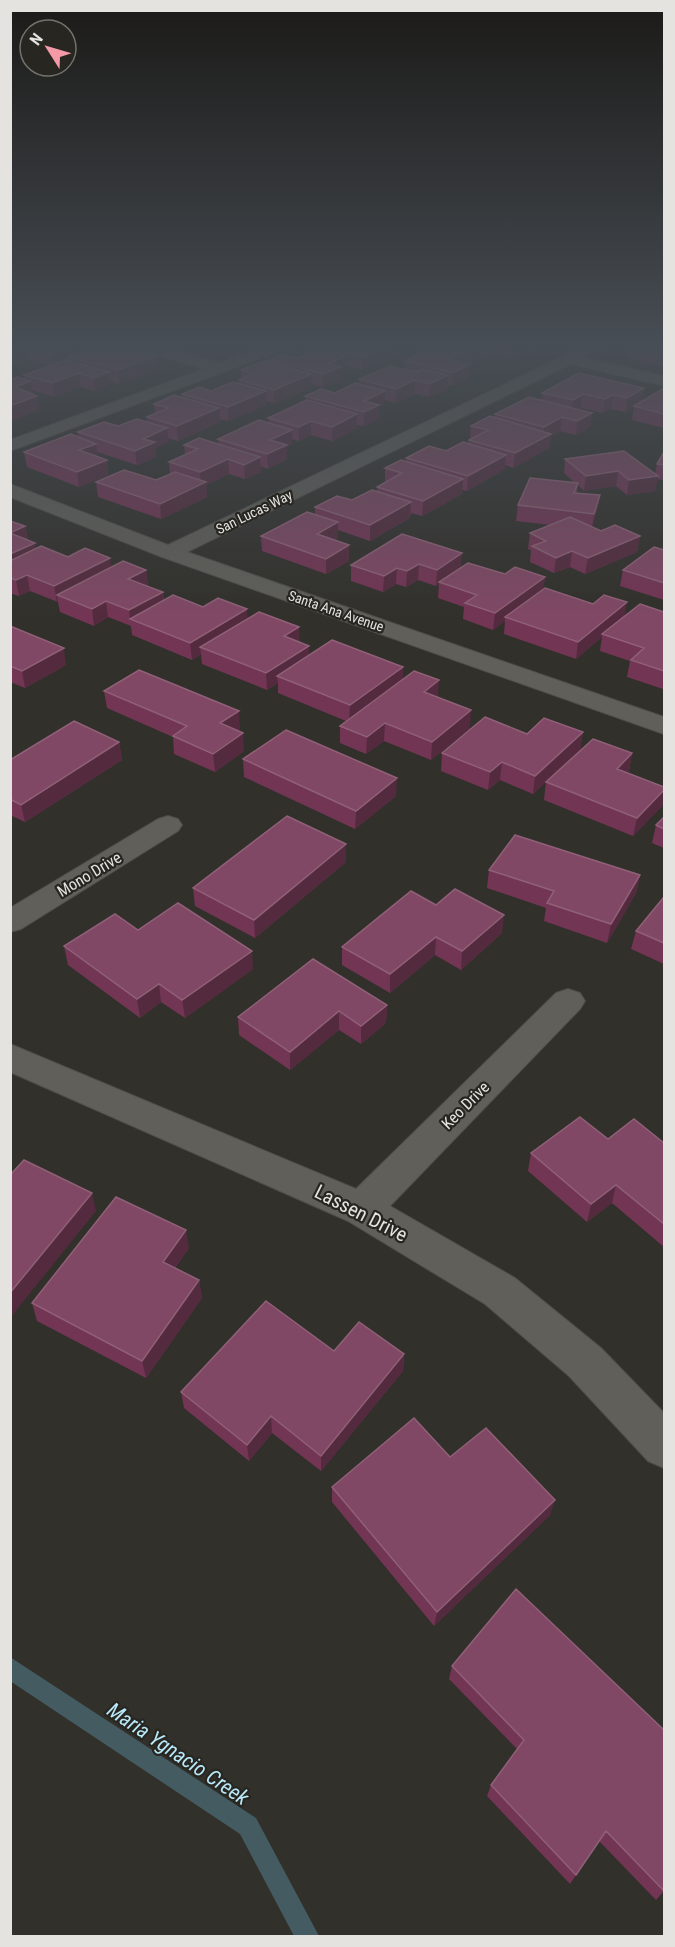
<svg xmlns="http://www.w3.org/2000/svg" width="675" height="1947" viewBox="0 0 675 1947" font-family="'Roboto Condensed',sans-serif">
  <style>
    .lines { fill: none; stroke-linecap: round; stroke-linejoin: round }
    .stream { fill: #445b61; fill-rule: evenodd }
    .minor-casing { stroke: #4e4d49; stroke-width: 2 }
    .minor { fill: #605f59; fill-rule: evenodd }
    .wall { fill: #733554 }
    .shaded-wall { fill: #542b3e }
    .building { fill: #804864; stroke: #8f6077; stroke-width: 1.5 }
    .labels { text-anchor: middle; stroke-width: 4.5; stroke-linejoin: round; paint-order: stroke }
    .far-street-label { font-size: 14px; fill: #e4e3e0; stroke: #272621 }
    .street-label { font-size: 16px; fill: #e4e3e0; stroke: #272621 }
    .near-street-label { font-size: 20px; fill: #e4e3e0; stroke: #272621 }
    .near-water-label { font-size: 21px; font-style: italic; fill: #b9e9f9; stroke: #272621 }
  </style>
  <rect width="100%" height="100%" fill="#31302b"/>
  <g class="lines">
    <!-- stream -->
    <path class="stream" d="M10,1657l246,161 63,118h-25l-54,-102 -230,-153z"/>
    <defs>
      <path id="minor" d="M129,345h24l67,18 50,-18h21l-3,3 -278,103v-11l194,-71 -72,-21z
        M587,345h19l-22,13 80,18v10l-93,-22 -384,188 477,165v17l-502,-177 -152,-60v-13l158,61z
        M168,816l10,3 4,6 -4,6 -157,98 -11,3v-24l148,-89z
        M568,989l12,4 5,8 -5,8 -190,197 125,72 86,70 63,65v55l-16,-7 -79,-85 -84,-72 -137,-83 -338,-149v-28l346,145 200,-196z"/>
    </defs>
    <!-- minor casing -->
    <use href="#minor" class="minor-casing"/>
    <!-- minor -->
    <use href="#minor" class="minor"/>
  </g>
  <!-- wall -->
  <path class="wall" d="M10,345h68l1,8 78,16 -38,15 -9,-3v4l-15,6 -15,-4 -26,10 -22,-7 1,5 4,1 2,14 -26,10 -3,-1v-39h15l-1,-5 26,-9 -23,-7 -12,4 -5,-1z
    M203,345h23l-10,3z
    M328,345h84l-17,7v4l-33,14 -16,-4v3l-5,2v9l-18,8 -12,-4 1,3 -38,16 -8,-2v4l-38,16 -9,-2 1,3 -42,19 -10,-3 1,4 -14,6 1,9 -19,8 -40,-13 1,5 9,3 1,15 -29,12 -52,-20 -3,-15 54,-15v-5l69,-10v-5l8,-3 -1,-10 28,-6v-4l29,-3 28,-7v-4l2,-1v-9l29,-7v-3l27,-2 29,-7v-3l2,-1z
    M446,345h99l-11,5 -9,-2v5l-14,7 -16,-4 -8,4 -8,-2 -8,4 -7,-2v3l6,1 -1,14 -17,8 -4,-1v4l-19,8 -14,-3 -20,9 -10,-3v5l-6,2v12l-15,7 -7,-1v3l-25,13 -21,-6 -12,6 -7,-2v5l-5,2v13l-19,10 -8,-3 1,6 -16,7 -16,-5 -23,11 1,12 -46,22 -63,-22 -2,-15 60,-2 14,-6 -1,-12 16,-7 -1,-10 34,-1v-5l51,-16 -1,-5 37,-17v-5l30,-3 24,-9v-5l45,-10v-8l41,-13z
    M664,345v22l-38,-9 2,-12z
    M644,388l-2,13 22,-12v39l-32,-8 2,-14 -9,6 -14,-3 -8,4 -22,-5 -2,1 13,4 -2,14 -14,8 -16,-4 -9,6 -2,11 -36,20 -8,-3v4l-38,22 -5,-1v4l-40,22 -11,-3 -1,5 -40,23 -32,-11v8l-4,2 15,21 -23,13 -64,-23 -1,-15 54,-22v-7l37,-7 25,-9v-4l8,-5v-14l21,-6v-4l40,-7 23,-7v-4l1,-1 1,-13 24,-8v-4l46,-14 1,-7z
    M664,452v28l-7,-1 -2,12 -28,4 -11,-9 -32,5 -6,-6 -1,8 23,2 -3,15 -5,17 9,4 39,5 -3,16 -52,22 -15,-7 -16,6 -24,-11 1,-12 -3,-1 2,-16 21,-8 -35,-4 2,-16 57,-22 -11,-10 1,-14 90,15 2,-10z
    M10,521l15,5 3,14 8,9 75,18 35,3 2,16 15,6 1,8 39,7 44,11 62,28v9l94,24 34,19 33,30 -39,32 -47,-19 -18,13 -26,-11v-17l6,-5 -68,-28v-10l-11,7 -65,-26 -1,-10 -9,6 -60,-25 -1,-9 -23,-9 -14,9 -34,-14 -2,-10 -28,-11 -11,5 -9,-3z
    M402,534l59,33 44,7 40,3 -2,12 81,28 40,-5v76l-1,1 -36,-12 3,-16 -30,-10 2,-14 -26,22 -72,-25 1,-13 -12,9 -30,-11 1,-12 -26,-9 1,-14 -3,2 -18,-6 -12,7 -10,-3 -13,8 -32,-11v-16z
    M664,550v50l-44,-14 3,-16z
    M10,626l56,39 -41,23 -15,-6z
    M104,691l136,38 -3,2 7,20 -29,21 -41,-18 -1,-17 -66,-29z
    M583,732l-3,18 -47,44 -33,-14 -12,10 -47,-19 1,-18z
    M119,742l3,18 -97,62 -15,-7v-55z
    M632,753l-3,18 -2,2 37,14v9l-2,10 -29,30 -89,-36 2,-18z
    M243,759l153,37 -41,33 -111,-52z
    M664,817v31l-12,-5 4,-18z
    M346,844v18l-91,76 -60,-32 -2,-18z
    M489,870l151,5 -4,18 -29,50 -63,-22 2,-13 -59,-20z
    M664,899v65l-33,-15 5,-18z
    M436,905l66,28 -41,37 -26,-15 -45,38 -48,-28v-18z
    M138,930l115,39 -68,49 -24,-16 -21,16 -72,-53 -4,-19z
    M387,1005l-1,18 -25,21 -22,-14 -49,40 -51,-35 -1,-18z
    M608,1139l56,4v104l-52,-44 -25,19 -59,-51 3,-18z
    M189,1248l-14,20 24,12 3,18 -56,80 -109,-57 -5,-18z
    M334,1351l70,3 -1,17 -82,100 -49,-38 -23,28 -65,-53 -3,-16z
    M450,1457l100,58 -116,111 -102,-124v-15z
    M516,1589l148,302 -8,9 -57,-59 -29,43 -83,-88 4,-11 26,-36 -68,-70 3,-13z"/>
  <!-- shaded-wall -->
  <path class="shaded-wall" d="M62,345h16l2,12h-11l1,4 -17,6 -2,-13z
    M216,345h10l-10,3z
    M391,345h21l-17,7v4l-33,14v-13z
    M480,345l-1,13 -8,4 1,-13z
    M492,345h4l-1,11 -8,4 1,-13z
    M517,345h8v8l-14,7 1,-13z
    M534,345h11l-11,5z
    M25,346l2,13 -12,4 -2,-13z
    M464,352l-1,13 -15,8 1,-14z
    M156,356l1,13 -38,15 -1,-14z
    M346,356v13l-5,2v9l-18,8v-14l6,-11z
    M470,364l-1,14 -17,8 1,-13z
    M109,372l1,13 -15,6 -1,-13z
    M79,373l1,14 -26,10 -2,-14z
    M311,374l1,13 -38,16v-13z
    M448,375v14l-19,8 1,-13z
    M415,380v14l-20,9 1,-14z
    M31,381l2,14 -18,-8z
    M644,388l-2,14 -17,10 2,-14z
    M266,391v14l-38,16v-14z
    M385,391v14l-6,2v12l-15,7v-25z
    M583,394l-2,14 -10,6 2,-14z
    M613,395l-2,14 -8,4 2,-14z
    M37,396l2,14 -26,10 -3,-14z
    M219,408l1,14 -42,19 -1,-15z
    M592,413l-2,14 -14,8 1,-14z
    M357,414v14l-25,13v-14z
    M562,417l-2,14 -9,6 -2,11 -36,20 2,-15 28,-15 1,-11z
    M311,421v14l-12,6v-14z
    M167,428l2,14 -14,6 1,9 -19,8 -2,-14 8,-12z
    M292,430v14l-5,2v13l-19,10 -1,-15 3,-14z
    M96,444l2,14 -19,-8z
    M506,455l-1,14 -38,22 1,-15z
    M260,457l1,15 -16,7 -1,-14z
    M228,459l1,15 -23,11 1,12 -46,22 -1,-15 41,-20 -1,-12z
    M107,460l1,15 -29,12 -2,-15z
    M618,471l-2,15 -32,5 2,-15z
    M658,476l-3,15 -28,4 2,-15z
    M463,479l-1,15 -40,22 1,-15z
    M600,495l-3,15 -5,19 2,-15z
    M411,502l-1,16 -40,23v-16z
    M338,522v16l-21,12v-16z
    M25,526l3,16 -15,7 -3,-16z
    M640,536l-3,16 -52,22 3,-16z
    M35,543l3,16 -28,13v-18z
    M349,545v16l-23,13v-15z
    M572,551l-2,16 -16,6 2,-15z
    M462,553l-1,16 -22,13v2l-3,2 1,-16z
    M110,558l2,16 -55,21 1,7h-1l-3,-16z
    M419,564l-1,16 -12,7 1,-16z
    M397,568l-1,16 -13,8 1,-16z
    M146,570l2,16 -20,-7z
    M27,575l3,16 -11,5 -3,-16z
    M545,577l-2,16 -38,24v4l-12,9 2,-17z
    M163,592l1,16 -34,11 -1,-9z
    M106,601l2,16 -14,9 -2,-17z
    M627,602l-3,17 -22,15v3l-26,22 2,-17z
    M247,609l1,17 -48,21 1,7 -9,6 -2,-17z
    M299,627l1,16 -16,-7z
    M309,646v16l-32,14 1,7 -11,7 -1,-17z
    M64,648l2,17 -41,23 -3,-17z
    M403,667v17l-54,38 1,-17z
    M439,680l-1,17 -14,-5z
    M471,710l-1,18 -39,32 1,-18z
    M239,711l1,18 -18,12 -2,-18z
    M385,723l-1,18 -18,13 1,-17z
    M583,732l-3,18 -47,44 2,-18z
    M243,733l1,18 -29,21 -2,-18z
    M119,742l3,18 -97,62 -4,-17z
    M632,753l-3,18 -16,15 4,-17z
    M502,762l-2,18 -12,10 2,-18z
    M397,778l-1,18 -41,33 1,-18z
    M664,790v6l-2,10 -29,30 4,-18z
    M346,844v18l-91,76 -1,-18z
    M640,875l-4,18 -29,50 4,-19z
    M504,915l-2,18 -41,37 1,-19z
    M436,937l-1,18 -45,38v-19z
    M252,951l1,18 -68,49 -3,-18z
    M159,984l2,18 -21,16 -3,-19z
    M387,1005l-1,18 -25,21v-18z
    M339,1011v19l-49,40v-18z
    M616,1185l-4,18 -25,19 4,-18z
    M92,1193l4,18 -86,107v-25z
    M186,1230l3,18 -23,32 -3,-18z
    M199,1280l3,18 -56,80 -4,-17z
    M404,1354l-1,17 -82,100v-15z
    M271,1416l1,17 -23,28 -2,-16z
    M555,1500l-5,15 -116,111 3,-14z"/>
  <!-- building -->
  <path class="building" d="M10,345h66l-25,9 -26,-8 -12,4h-3z
    M102,345h11l43,11 -38,14 -49,-13z
    M334,345h57l-29,12 -36,-9z
    M453,345h39l-4,2 -8,-2 -8,4z
    M503,345h14l-5,2z
    M630,345h34v8l-36,-7z
    M437,346l27,6 -15,7 21,5 -17,9 -49,-12z
    M319,349l27,7 -17,7 12,4 -18,7 -53,-14 13,-6 14,4z
    M66,360l43,12 -15,6 -15,-5 -27,10 -28,-8z
    M264,361l47,13 -37,16 -35,-10 14,-6 -12,-4z
    M390,366l25,6 8,-3 25,6 -18,9 -15,-4 -19,9 -37,-10z
    M579,373l65,15 -17,10 -14,-3 -8,4 -22,-5 -10,6 -31,-7z
    M17,377l14,4 -16,6 22,9 -27,10v-26z
    M233,382l33,9 -38,16 -46,-13 17,-7 12,4z
    M355,383l30,8 -21,10 15,4 -15,7 -59,-16 16,-7 14,4z
    M664,388v26l-30,-8z
    M174,395l45,13 -42,18 -30,-9 22,-9 -15,-4z
    M529,397l63,16 -15,8 -15,-4 -18,10 -49,-13z
    M307,400l50,14 -25,13 -21,-6 -12,6 -31,-9z
    M490,416l61,18 -36,19 -46,-13 19,-10 -17,-4z
    M137,419l30,9 -24,11 12,3 -20,9 -57,-19 26,-10 14,4z
    M259,420l33,10 -22,10 17,5 -20,9 -49,-15z
    M71,434l25,10 -17,6 28,10 -30,12 -53,-20z
    M199,438l61,19 -16,8 -16,-6 -28,13 -31,-10 29,-13 -14,-4z
    M463,442l43,13 -38,21 -62,-18 23,-12 17,5z
    M624,451l34,25 -29,4 -11,-9 -32,5 -21,-17z
    M664,452v13l-7,-1z
    M401,460l62,19 -40,22 -46,-14 25,-14 -17,-5z
    M124,470l32,10 19,-8 31,10 -46,22 -64,-22z
    M530,478l48,5 -4,10 26,2 -6,19 -76,-9z
    M372,490l39,12 -41,23 -55,-18 22,-11 15,4z
    M307,512l31,10 -21,12 32,11 -23,14 -65,-23z
    M570,517l31,14 14,-6 25,11 -52,22 -16,-7 -16,7 -24,-12 14,-5 -16,-8z
    M10,521l15,5 -15,7z
    M10,533l25,10 -25,11z
    M402,534l60,19 -25,17 -18,-6 -12,7 -10,-3 -13,8 -33,-11z
    M41,546l27,11 17,-9 25,10 -56,28 -27,-11 -11,5 -6,-2v-17z
    M654,547l10,3v33l-41,-13z
    M123,561l23,9 -18,9 35,13 -34,18 -23,-9 -14,8 -35,-14z
    M468,563l37,11 10,-7 30,10 -50,36 -30,-10 12,-8 -38,-13z
    M545,588l48,16 11,-9 23,7 -49,40 -73,-25z
    M173,595l30,12 15,-9 29,11 -57,34 -60,-24z
    M640,604l24,8v59l-33,-11 13,-12 -42,-14z
    M259,612l40,15 -15,9 25,10 -43,27 -66,-26z
    M10,626l54,22 -42,23 -12,-5z
    M332,640l71,27 -53,38 -73,-29z
    M139,670l100,41 -19,12 23,10 -30,21 -40,-18 14,-10 -83,-35z
    M414,671l25,9 -15,12 47,18 -39,32 -47,-19 -18,14 -27,-11z
    M485,717l42,17 17,-16 39,14 -48,44 -33,-14 -12,10 -48,-19z
    M74,721l45,21 -98,63 -11,-6v-39z
    M286,730l111,48 -41,33 -113,-52z
    M593,739l39,14 -15,16 47,18v3l-27,28 -91,-36z
    M287,816l59,28 -92,76 -61,-32z
    M664,817v12l-8,-4z
    M515,835l125,40 -29,49 -64,-21 7,-12 -65,-21z
    M455,889l49,26 -42,36 -26,-14 -46,37 -48,-27 69,-56 25,14z
    M663,898l1,1v44l-28,-12z
    M178,903l74,48 -70,49 -23,-16 -22,15 -73,-53 51,-32 23,16z
    M313,959l74,46 -26,21 -22,-15 -49,41 -52,-35z
    M580,1117l28,22 26,-20 30,24v81l-48,-39 -25,19 -60,-51z
    M24,1160l68,33 -82,100v-118z
    M116,1197l70,33 -23,32 36,18 -57,81 -110,-58z
    M266,1301l68,50 25,-29 45,32 -83,102 -50,-40 -24,29 -66,-53z
    M414,1418l36,39 36,-29 69,72 -118,112 -105,-125z
    M516,1589l148,141v161l-58,-60 -30,44 -85,-90 33,-45 -72,-74z"/>
  <!-- sky -->
  <linearGradient id="sky" x2="0" y2="1"><stop stop-color="#1b1a18"/><stop offset="0.56" stop-color="#484e55"/><stop offset="1" stop-color="#484e55" stop-opacity="0"/></linearGradient>
  <rect width="675" height="617" fill="url(#sky)"/>
  <g class="labels">
    <!-- far-street labels -->
    <g class="far-street-label">
      <text transform="translate(254 512) rotate(-26)" y="5">San Lucas Way</text>
      <text transform="translate(336 611) rotate(19)" y="5">Santa Ana Avenue</text>
    </g>
    <!-- street labels -->
    <g class="street-label">
      <text transform="translate(89 874) rotate(-31)" y="6">Mono Drive</text>
      <text transform="translate(465 1105) rotate(-45)" y="6">Keo Drive</text>
    </g>
    <!-- near-street labels -->
    <g class="near-street-label">
      <text transform="translate(361 1213) rotate(27)" y="7">Lassen Drive</text>
    </g>
    <!-- near-water labels -->
    <g class="near-water-label">
      <text transform="translate(178 1754) rotate(34)" y="7">Maria Ygnacio Creek</text>
    </g>
  </g>
  <!-- border -->
  <rect width="675" height="1947" fill="none" stroke="#e4e3e0" stroke-width="24"/>
  <!-- north arrow -->
  <g transform="translate(48 48) rotate(307)"><circle r="28" fill="#272621" stroke="#73726d" stroke-width="1.5"/>
  <path d="M0-4.5L10 22L0 15L-10 22Z" fill="#f49aa6"/>
  <text y="-9" font-size="16" font-weight="bold" text-anchor="middle" fill="#e4e3e0">N</text>
  </g>
</svg>
